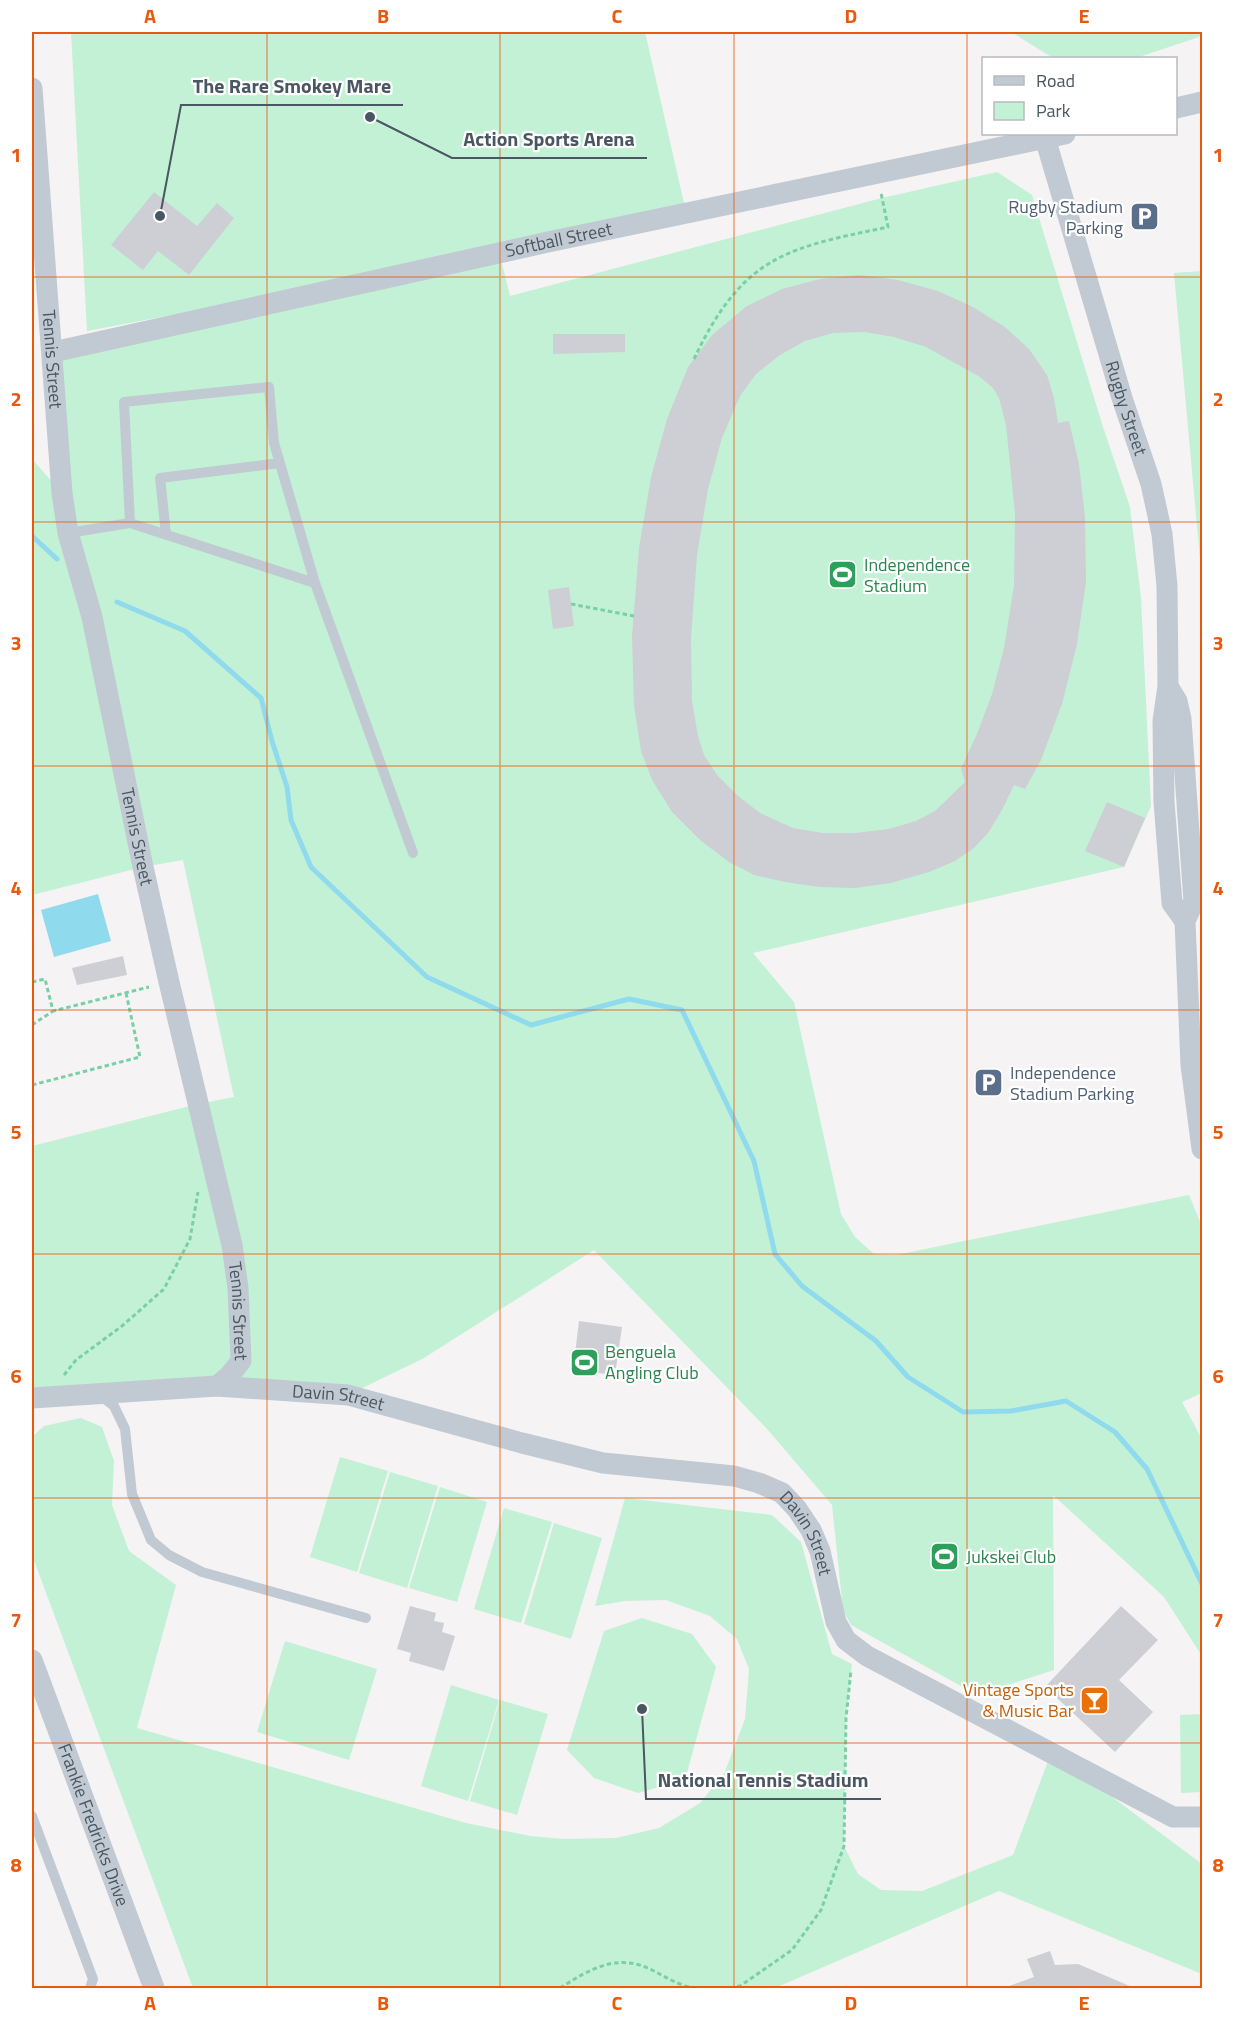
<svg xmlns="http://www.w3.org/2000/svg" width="1234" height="2020" viewBox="0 0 1234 2020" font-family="'Titillium Web',sans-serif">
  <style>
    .green { fill: #c3f1d5 }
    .water { fill: #90daee }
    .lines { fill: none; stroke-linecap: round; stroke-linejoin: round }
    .stream { stroke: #90daee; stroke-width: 5 }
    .building { fill: #cdcfd5; fill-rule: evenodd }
    .path { stroke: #7ad0a6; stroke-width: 3; stroke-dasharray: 4.5 3; stroke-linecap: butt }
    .service { stroke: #c1cad2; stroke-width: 10 }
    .minor { stroke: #c1cad2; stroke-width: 21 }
    .grid { fill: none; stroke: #e8590c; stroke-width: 1.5; stroke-opacity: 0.55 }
    .labels { text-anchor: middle; stroke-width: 4.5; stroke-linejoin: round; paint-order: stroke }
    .service-label { font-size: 18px; fill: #4e5e75; stroke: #fff; text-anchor: end }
    .street-label { font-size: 18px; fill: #4a5661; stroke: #fff }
    .leisure-label { font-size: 18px; fill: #27864d; stroke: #fff; text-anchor: start }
    .food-label { font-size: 18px; fill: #c56008; stroke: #fff; text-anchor: end }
    .leader { fill: none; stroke: #4a5661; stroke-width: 2 }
    .callout-dot { fill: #4a5661; stroke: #fff; stroke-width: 2 }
    .callout-label { font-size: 20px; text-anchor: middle; font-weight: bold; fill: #4a5661; stroke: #fff; stroke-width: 4.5; stroke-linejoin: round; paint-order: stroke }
    .neatline { fill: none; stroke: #e8590c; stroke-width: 2 }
    .grid-label { font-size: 20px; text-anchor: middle; font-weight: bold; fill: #e8590c }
  </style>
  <rect width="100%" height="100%" fill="#f5f3f3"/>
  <!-- green -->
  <path class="green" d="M71,32h574l39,171 -358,83 -239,45z
    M1011,32h191v4l-66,22h-83z
    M997,172l35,23 71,232 27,80 11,91 10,208 -27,61 -371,86 41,49 47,212 14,23 19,17 22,1 293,-60 13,31v167l-20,9 20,37v217l-38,-59 -111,-102 1,175 -62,20h-24l-117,-65 -8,-15 -11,-105 -64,-75 -174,-180 -170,108 -76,37 -316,3v-252l166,-42 36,-7 -51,-237 -40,7 -111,28v-436l29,33 -8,-140 446,-100 11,44 372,-98z
    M1202,271v310l-28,-308z
    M81,1418l21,9 12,34 -2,44 17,46 47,34 -39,143 329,95 64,13 33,3 53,-1 43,-10 41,-25 24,-29 21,-55 4,-50 -12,-30 -27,-23 -44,-16 -41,1 -30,5 30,-108 147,17 29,27 31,112 20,10 -6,54 -2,128 14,28 23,16 41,1 91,-36 35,-94 48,24 106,79v110l-203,-83 -224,97h-582l-161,-433v-118l12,-11z
    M340,1457l48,14 -31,101 -47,-15z
    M390,1472l48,14 -31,102 -48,-15z
    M440,1487l47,15 -30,100 -48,-14z
    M504,1508l48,14 -31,101 -47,-14z
    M554,1523l48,15 -31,101 -47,-15z
    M642,1618l50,16 24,33 -31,113 -47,13 -44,-15 -27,-28 37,-119z
    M285,1641l92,28 -28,91 -92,-28z
    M451,1685l48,15 -31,101 -47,-15z
    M500,1700l48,14 -31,101 -47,-14z
    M1202,1714v78l-21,1 -1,-78z"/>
  <!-- water -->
  <path class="water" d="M98,894l13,47 -57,16 -13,-47z"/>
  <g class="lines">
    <!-- stream -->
    <path class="stream" d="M32,536l25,23
      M117,602l68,29 76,67 11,43 15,46 4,33 20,47 116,110 104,48 98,-26 53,11 72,151 21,93 27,32 74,55 32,36 55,35 48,-1 55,-10 49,31 32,37 55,115"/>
  </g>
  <!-- building -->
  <path class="building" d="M154,192l43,34 20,-23 17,15 -45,57 -31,-24 -15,19 -32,-25z
    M859,275l39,5 40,11 35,16 32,20 24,22 18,26 7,23 4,25 11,-2 10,43 6,53 1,65 -9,62 -15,60 -21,56 -16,29 -11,-4 -12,25 -14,23 -14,15 -19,13 -26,11 -38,11 -36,5 -36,-1 -34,-5 -31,-7 -25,-13 -29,-22 -28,-28 -20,-32 -11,-29 -7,-45 -2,-70 7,-88 12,-71 16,-58 21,-52 25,-33 34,-28 35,-17 38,-10zM864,332l30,5 32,10 54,30 13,11 6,10 7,27 9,89 -1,71 -10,63 -12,46 -15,40 -16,34 4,14 -30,29 -19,10 -27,8 -34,4h-32l-30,-5 -33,-15 -22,-17 -21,-21 -13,-20 -6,-19 -6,-35 -1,-63 6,-83 11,-66 14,-51 18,-42 16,-22 24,-19 25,-14 28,-8z
    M553,334h72v18l-72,2z
    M569,587l5,39 -21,3 -5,-39z
    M1107,802l38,16 -21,49 -39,-16z
    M123,956l4,19 -50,10 -5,-17z
    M579,1321l43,6 -7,48 -42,-5z
    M410,1606l26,7 -2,8 10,2 -2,9 13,4 -11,35 -35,-10 2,-8 -14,-4z
    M1121,1606l37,34 -39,40 34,32 -38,40 -70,-65z
    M1050,1951l5,14 23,-1 59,25h-128v-3l25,-9 -7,-18z"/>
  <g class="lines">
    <!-- path -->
    <path class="path" d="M694,359c17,-36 40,-75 76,-96 32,-20 81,-28 118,-36l-7,-34
      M571,604l63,12
      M32,982l13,-3 8,32 96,-24
      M32,1025l21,-14
      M32,1085l108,-28 -14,-64
      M64,1375l12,-15 46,-34 42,-37 26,-50 8,-47
      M560,1988c29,-18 56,-36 92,-18 14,7 27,16 43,18
      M730,1988l10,-2 52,-36 29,-40 23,-64 2,-128 5,-48"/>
    <!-- service -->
    <path class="service" d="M130,523l-6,-121 145,-15 5,56 41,140
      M68,533l62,-10 185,60 98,270
      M166,534l-6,-56 120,-15
      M101,1396l13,10 11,23 7,65 19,46 18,15 33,17 164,46
      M32,1816l61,163 -3,9"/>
    <!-- minor -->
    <g class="minor">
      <path id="s1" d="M32,88l30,405 6,40 24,84 51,250 26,115 63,263 6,43 3,73 -12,15 -12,10 -185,12"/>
      <path d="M1176,108l26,-6"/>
      <path id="s2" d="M1045,138l77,260 29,86 11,50 5,52 1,100 -5,35 1,81 8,101 13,18"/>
      <path id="s3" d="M53,352l495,-110 517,-108"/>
      <path d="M1169,688l8,13 4,18 13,182 -9,20 6,144 11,84"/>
      <path id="s4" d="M217,1386l131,9 174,48 81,20 131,13 25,7 23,10 15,16 14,21 9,21 16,71 10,18 21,16 306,161h29"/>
      <path id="s5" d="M32,1660l122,328"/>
    </g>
  </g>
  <!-- grid -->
  <path class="grid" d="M267,32v1956M500,32v1956M734,32v1956M967,32v1956M32,277h1170M32,522h1170M32,766h1170M32,1010h1170M32,1254h1170M32,1498h1170M32,1743h1170"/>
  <!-- icons -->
  <defs>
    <symbol id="parking-square" viewBox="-11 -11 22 22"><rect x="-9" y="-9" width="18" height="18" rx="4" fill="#5c6f8a" stroke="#fff"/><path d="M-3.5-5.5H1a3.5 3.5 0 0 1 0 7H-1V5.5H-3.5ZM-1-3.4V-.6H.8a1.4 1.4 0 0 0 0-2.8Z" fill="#fff"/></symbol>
    <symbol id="stadium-square" viewBox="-11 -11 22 22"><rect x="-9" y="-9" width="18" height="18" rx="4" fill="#2e9e5b" stroke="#fff"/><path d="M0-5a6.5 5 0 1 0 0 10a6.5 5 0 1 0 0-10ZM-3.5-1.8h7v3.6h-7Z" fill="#fff"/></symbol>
    <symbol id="bar-square" viewBox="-11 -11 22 22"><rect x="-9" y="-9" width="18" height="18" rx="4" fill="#e8710a" stroke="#fff"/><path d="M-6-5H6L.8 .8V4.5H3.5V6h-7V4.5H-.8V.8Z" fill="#fff"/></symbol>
  </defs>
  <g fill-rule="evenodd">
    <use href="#parking-square" x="1128" y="200" width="33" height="33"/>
    <use href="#stadium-square" x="826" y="558" width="33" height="33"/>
    <use href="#parking-square" x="972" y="1066" width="33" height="33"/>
    <use href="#stadium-square" x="568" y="1346" width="33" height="33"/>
    <use href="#stadium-square" x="928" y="1540" width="33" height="33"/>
    <use href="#bar-square" x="1078" y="1684" width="33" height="33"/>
  </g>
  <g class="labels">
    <!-- service labels -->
    <g class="service-label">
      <text x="1123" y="213">Rugby Stadium<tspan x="1123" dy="21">Parking</tspan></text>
      <text x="1010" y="1079" text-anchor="start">Independence<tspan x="1010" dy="21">Stadium Parking</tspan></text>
    </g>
    <!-- street labels -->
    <g class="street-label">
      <text dy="6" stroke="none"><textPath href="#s3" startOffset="518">Softball Street</textPath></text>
      <text dy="6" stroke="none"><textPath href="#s1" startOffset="272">Tennis Street</textPath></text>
      <text dy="6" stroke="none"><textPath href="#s2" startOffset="282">Rugby Street</textPath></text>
      <text dy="6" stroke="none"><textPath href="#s1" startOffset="758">Tennis Street</textPath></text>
      <text dy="6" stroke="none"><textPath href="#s1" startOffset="1244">Tennis Street</textPath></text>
      <text dy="6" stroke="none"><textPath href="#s4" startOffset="122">Davin Street</textPath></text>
      <text dy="6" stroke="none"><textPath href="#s4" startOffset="626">Davin Street</textPath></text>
      <text dy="6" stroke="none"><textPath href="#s5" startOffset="176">Frankie Fredricks Drive</textPath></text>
    </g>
    <!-- leisure labels -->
    <g class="leisure-label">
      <text x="864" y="571">Independence<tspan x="864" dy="21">Stadium</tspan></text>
      <text x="605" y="1358">Benguela<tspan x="605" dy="21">Angling Club</tspan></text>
      <text x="966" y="1563">Jukskei Club</text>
    </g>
    <!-- food labels -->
    <g class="food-label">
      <text x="1074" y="1696">Vintage Sports<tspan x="1074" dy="21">&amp; Music Bar</tspan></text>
    </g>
  </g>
  <!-- callouts -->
  <path class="leader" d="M160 216L181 105H403M370 117L452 158H647M642 1709L646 1799H881"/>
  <g class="callout-dot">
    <circle cx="160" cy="216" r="6"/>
    <circle cx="370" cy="117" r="6"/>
    <circle cx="642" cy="1709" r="6"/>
  </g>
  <g class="callout-label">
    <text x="292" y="93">The Rare Smokey Mare</text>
    <text x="549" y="146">Action Sports Arena</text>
    <text x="763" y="1787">National Tennis Stadium</text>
  </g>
  <!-- border -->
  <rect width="1234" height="2020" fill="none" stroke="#ffffff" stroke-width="66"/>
  <!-- legend -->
  <rect x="982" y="57" width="195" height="78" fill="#ffffff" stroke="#b7bbc0" stroke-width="1.5"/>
  <rect x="994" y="76" width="30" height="9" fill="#c1cad2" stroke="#b7bbc0" stroke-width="1.5"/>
  <text x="1036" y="87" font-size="18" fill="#4a5661">Road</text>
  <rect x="994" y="102" width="30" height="18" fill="#c3f1d5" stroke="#b7bbc0" stroke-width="1.5"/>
  <text x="1036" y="117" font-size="18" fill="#4a5661">Park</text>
  <rect x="33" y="33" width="1168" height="1954" class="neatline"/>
  <g class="grid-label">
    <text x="150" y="23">A</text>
    <text x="383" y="23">B</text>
    <text x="617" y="23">C</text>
    <text x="851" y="23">D</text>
    <text x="1084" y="23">E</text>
    <text x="16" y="162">1</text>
    <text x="1218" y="162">1</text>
    <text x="16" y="406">2</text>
    <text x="1218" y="406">2</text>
    <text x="16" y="650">3</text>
    <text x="1218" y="650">3</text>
    <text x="16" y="895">4</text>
    <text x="1218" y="895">4</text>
    <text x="16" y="1139">5</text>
    <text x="1218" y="1139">5</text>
    <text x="16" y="1383">6</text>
    <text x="1218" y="1383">6</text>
    <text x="16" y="1627">7</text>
    <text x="1218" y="1627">7</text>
    <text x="16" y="1872">8</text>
    <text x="1218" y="1872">8</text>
    <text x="150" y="2010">A</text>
    <text x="383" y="2010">B</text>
    <text x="617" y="2010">C</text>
    <text x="851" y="2010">D</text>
    <text x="1084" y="2010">E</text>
  </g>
</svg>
